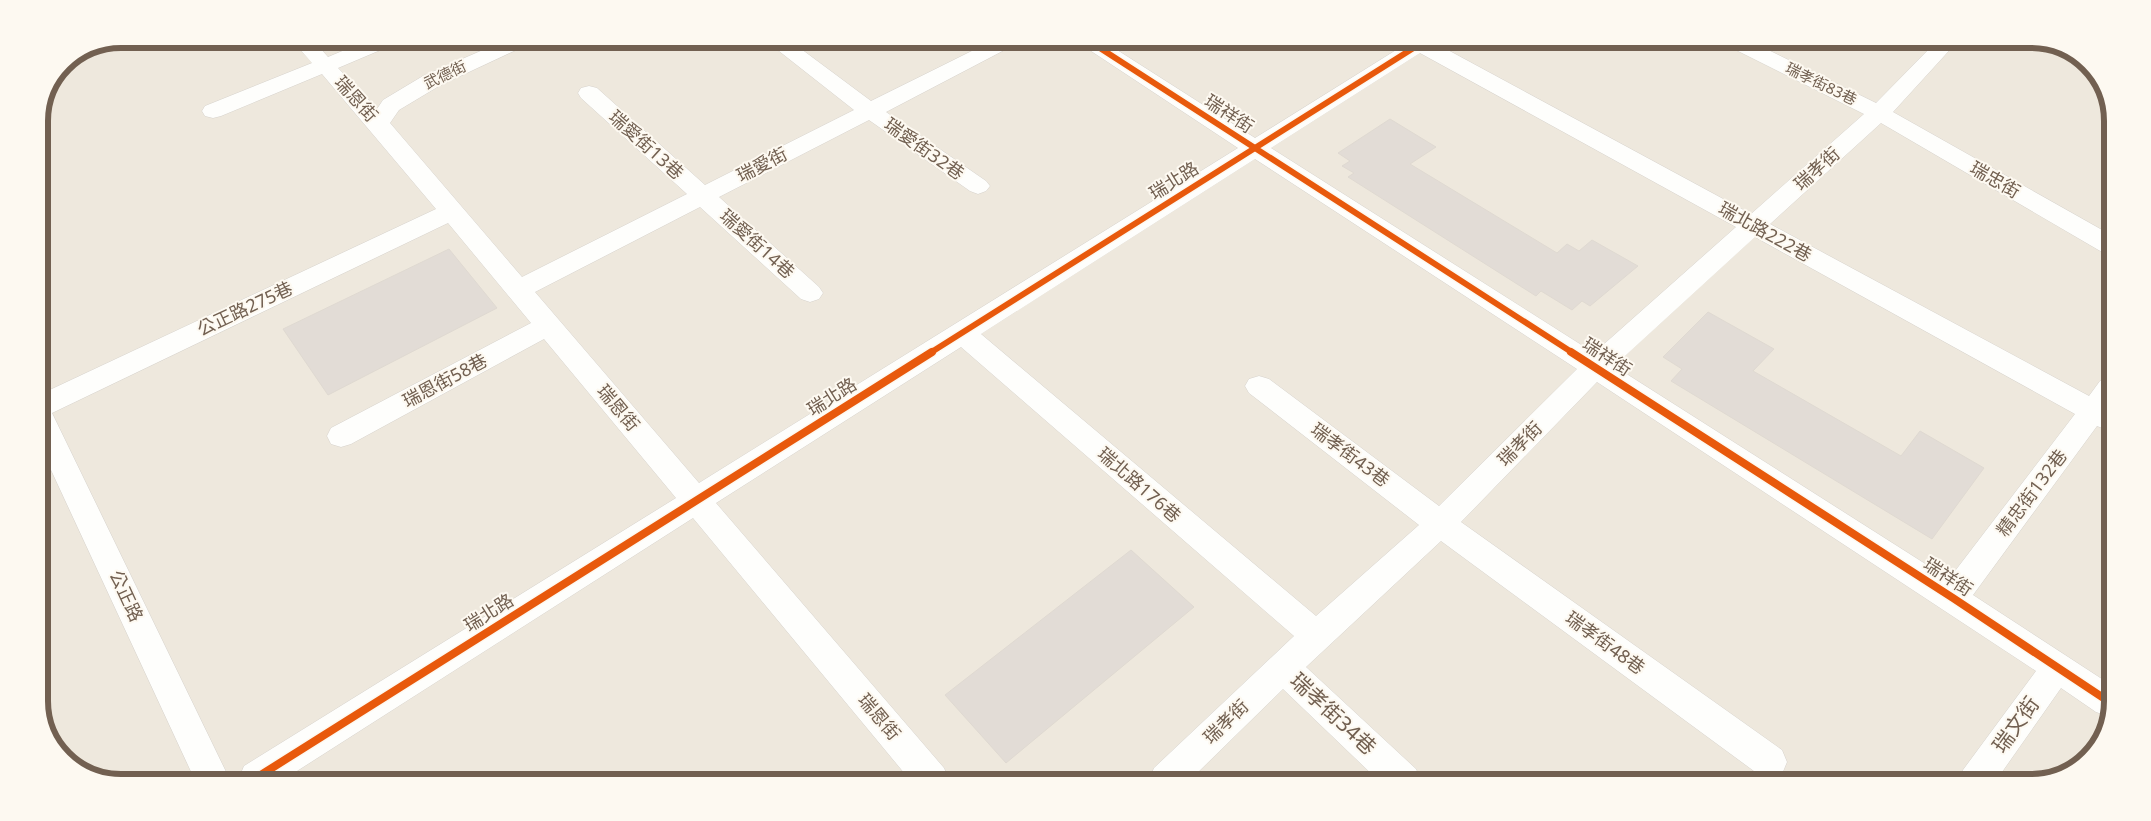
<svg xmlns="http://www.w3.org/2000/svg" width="2151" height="821" viewBox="0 0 2151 821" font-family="'Noto Sans','Noto Sans TC',sans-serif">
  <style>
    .residential { fill: #eee8dd }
    .building { fill: #e2dcd6; stroke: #dfd9d1 }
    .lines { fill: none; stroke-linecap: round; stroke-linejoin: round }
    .minor-casing { stroke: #d6d2cc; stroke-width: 1 }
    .minor { fill: #fefefc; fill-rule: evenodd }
    .cycleway-far1-casing { stroke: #fdf9f1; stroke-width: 9 }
    .cycleway-casing { stroke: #fdf9f1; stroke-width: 11 }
    .cycleway-far1 { stroke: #e8590c; stroke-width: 6 }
    .cycleway { stroke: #e8590c; stroke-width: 8 }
    .labels { text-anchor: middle; stroke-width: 4; stroke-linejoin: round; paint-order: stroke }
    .far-street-label { font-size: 15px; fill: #726051; stroke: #fdf9f1 }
    .street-label { font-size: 18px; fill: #726051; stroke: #fdf9f1 }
    .near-street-label { font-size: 21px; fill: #726051; stroke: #fdf9f1 }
    .rim { fill: none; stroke: #726051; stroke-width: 6 }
  </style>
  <rect width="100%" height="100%" fill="#f6f5ee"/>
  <!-- residential -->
  <path class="residential" d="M120,39l1937,4 39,28 16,43 -4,613 -28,39 -49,16 -1937,-4 -39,-28 -16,-43v-592l24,-53z"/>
  <!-- building -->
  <path class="building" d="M1390,119l46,28 -26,17 147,89 10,-9 12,7 13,-11 46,26 -48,40 -8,-5 -10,9 -31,-19 -5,5 -188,-119 6,-4 -12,-7 8,-5 -12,-8z
    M449,249l48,59 -169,87 -45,-66z
    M1708,312l66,37 -21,22 148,85 19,-25 64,37 -52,71 -261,-158 11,-12 -19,-12z
    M1131,550l63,57 -188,156 -61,-68z"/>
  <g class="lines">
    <defs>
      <path id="minor" d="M291,39h21l16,18 43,-18h29l-3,4 -59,25 39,41 6,-9 40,-24 83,-36h26l-3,4 -90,42 -40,24 -9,13 132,154 165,-83 -106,-96 -3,-5 3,-5 8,-2 8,2 108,97 149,-75 -89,-70h24l82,61 121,-60h25l-3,4 -128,67 100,69 4,5 -4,5 -8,3 -8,-3 -101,-71 -150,77 100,90 4,6 -4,6 -9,3 -9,-3 -101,-92 -165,85 164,191 539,-335 -156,-103 -3,-4h24l152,97 154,-96h24l318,172 113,-100 -136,-68 -3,-4h27l124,61 59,-60h21l-63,69 218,123v19l-9,-2 -221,-129 -111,101 319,172 11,-15 10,-3v53l-13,-5 -124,169 135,88v33l-12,-4 -35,-24 -66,94h-37l5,-12 73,-99 -439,-289 -136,140 321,228 5,12 -5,12 -12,4 -12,-4 -317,-233 -135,126 110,102 5,12h-42l-96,-92 -93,91h-41l5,-12 140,-132 -333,-289 -245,156 228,265 5,12h-39l-217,-262 -407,260h-47l5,-12 432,-268 -132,-159 -193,105 -10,3 -10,-3 -4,-8 4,-8 200,-105 -83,-100 -396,190 177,365h-35l-155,-334v-49l397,-186 -114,-135 -101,42 -8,2 -8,-2 -3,-5 3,-5 107,-43zM1420,53l316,174 -142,126 -323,-205zM1255,159l322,210 -138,137 -170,-127 -10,-3 -10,3 -4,7 4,7 170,132 -103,91 -335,-282zM1755,237l320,177 -126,165 -335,-213z"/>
    </defs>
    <!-- minor casing -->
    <use href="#minor" class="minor-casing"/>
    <!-- minor -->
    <use href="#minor" class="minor"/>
    <defs>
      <path id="cycleway-far1" d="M1089,41l484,312
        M930,353l493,-311"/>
      <path id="cycleway" d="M1571,352l382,246 155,103
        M256,778l676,-426"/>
    </defs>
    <!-- cycleway-far1 casing -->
    <use href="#cycleway-far1" class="cycleway-far1-casing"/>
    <!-- cycleway casing -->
    <use href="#cycleway" class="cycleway-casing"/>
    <!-- cycleway-far1 -->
    <use href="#cycleway-far1" class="cycleway-far1"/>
    <!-- cycleway -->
    <use href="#cycleway" class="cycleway"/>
  </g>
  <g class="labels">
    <!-- far-street labels -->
    <g class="far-street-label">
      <text transform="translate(445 75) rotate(-26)" y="5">武德街</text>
      <text transform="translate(1821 84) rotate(26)" y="5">瑞孝街83巷</text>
    </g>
    <!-- street labels -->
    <g class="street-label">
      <text transform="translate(356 99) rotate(48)" y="6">瑞恩街</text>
      <text transform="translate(1229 114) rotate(33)" y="6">瑞祥街</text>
      <text transform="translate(646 145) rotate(42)" y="6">瑞愛街13巷</text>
      <text transform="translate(924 149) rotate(35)" y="6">瑞愛街32巷</text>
      <text transform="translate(762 165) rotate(-27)" y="6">瑞愛街</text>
      <text transform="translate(1817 169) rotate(-42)" y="6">瑞孝街</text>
      <text transform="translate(1995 180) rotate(30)" y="6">瑞忠街</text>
      <text transform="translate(1174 181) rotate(-32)" y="6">瑞北路</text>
      <text transform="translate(1765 232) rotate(29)" y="6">瑞北路222巷</text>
      <text transform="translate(757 244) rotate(42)" y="6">瑞愛街14巷</text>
      <text transform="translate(245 309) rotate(-25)" y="6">公正路275巷</text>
      <text transform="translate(1607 357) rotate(33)" y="6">瑞祥街</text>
      <text transform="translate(445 381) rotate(-28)" y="6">瑞恩街58巷</text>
      <text transform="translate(832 397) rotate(-32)" y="6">瑞北路</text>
      <text transform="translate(618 408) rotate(50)" y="6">瑞恩街</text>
      <text transform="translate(1520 444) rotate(-45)" y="6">瑞孝街</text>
      <text transform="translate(1350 455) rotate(37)" y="6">瑞孝街43巷</text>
      <text transform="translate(1139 485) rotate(41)" y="6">瑞北路176巷</text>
      <text transform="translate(2032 493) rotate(-53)" y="6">精忠街132巷</text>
      <text transform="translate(1948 577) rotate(33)" y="6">瑞祥街</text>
      <text transform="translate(126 596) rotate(65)" y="6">公正路</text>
      <text transform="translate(489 613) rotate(-32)" y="6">瑞北路</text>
      <text transform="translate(1605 643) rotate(36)" y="6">瑞孝街48巷</text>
      <text transform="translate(879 717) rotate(50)" y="6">瑞恩街</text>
      <text transform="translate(1226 722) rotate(-44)" y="6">瑞孝街</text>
    </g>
    <!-- near-street labels -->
    <g class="near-street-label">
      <text transform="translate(1333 714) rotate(43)" y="7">瑞孝街34巷</text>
      <text transform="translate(2016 725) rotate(-54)" y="7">瑞文街</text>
    </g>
  </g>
  <!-- crop -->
  <path d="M0 0H2151V821H0ZM121 48H2031A73 73 0 0 1 2104 121V701A73 73 0 0 1 2031 774H121A73 73 0 0 1 48 701V121A73 73 0 0 1 121 48Z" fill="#fdf9f1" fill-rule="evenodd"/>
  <path class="rim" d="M121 48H2031A73 73 0 0 1 2104 121V701A73 73 0 0 1 2031 774H121A73 73 0 0 1 48 701V121A73 73 0 0 1 121 48Z"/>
</svg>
